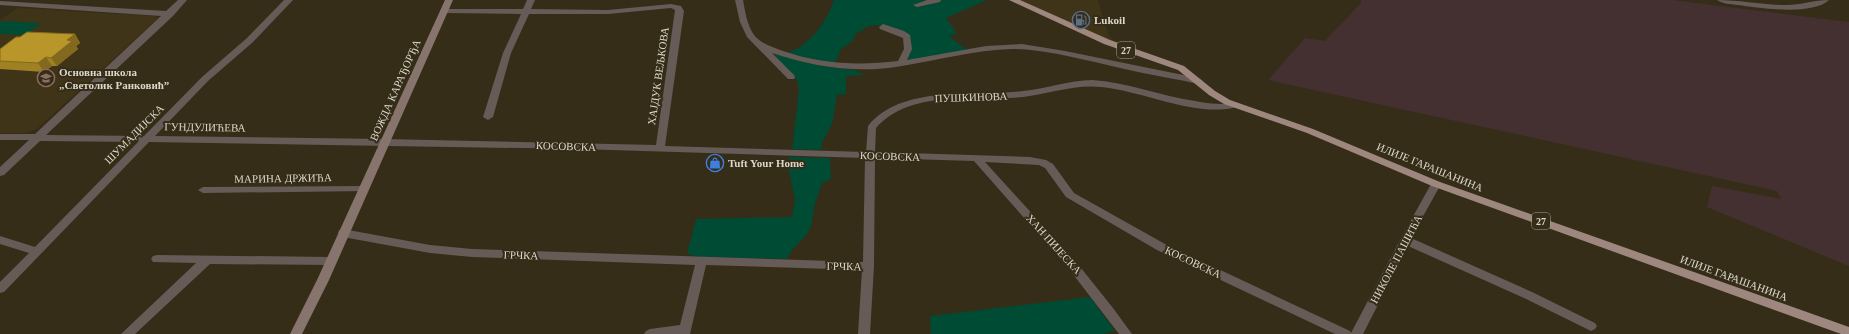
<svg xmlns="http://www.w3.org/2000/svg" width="1849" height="334" viewBox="0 0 1849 334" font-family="'Times New Roman',serif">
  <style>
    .built { fill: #3f3418 }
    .industrial { fill: #443031 }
    .green { fill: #004b33 }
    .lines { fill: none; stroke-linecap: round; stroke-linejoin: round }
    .minor { fill: #675b57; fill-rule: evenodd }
    .secondary { fill: #86746d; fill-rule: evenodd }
    .primary { fill: #9e877e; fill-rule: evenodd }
    .wall { fill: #9f8123 }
    .shaded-wall { fill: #82691d }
    .building { fill: #b99629; stroke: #82691d }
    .labels { text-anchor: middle; stroke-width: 4; stroke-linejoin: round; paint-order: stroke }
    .shield { fill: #352d18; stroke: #aaa495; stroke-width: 1 }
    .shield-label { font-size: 10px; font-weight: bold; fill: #dcd7ca }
    .poi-label { font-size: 11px; font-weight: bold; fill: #dcd7ca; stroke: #352d18; text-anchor: start }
    .street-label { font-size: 11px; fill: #dcd7ca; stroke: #352d18 }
  </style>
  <rect width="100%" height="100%" fill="#352d18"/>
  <!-- built -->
  <path class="built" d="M1013,0h85l10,34 10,12z
    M17,8l137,8 4,2 -121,111 -12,4h-25v-113z"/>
  <!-- industrial -->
  <path class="industrial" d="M1361,0h312l176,22v244l-142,-59 5,-21 69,13 -4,-8 -509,-111 37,-42 20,3 36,-38z"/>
  <!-- green -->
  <path class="green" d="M834,0h153l-41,18 11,15 -8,3 18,14 -60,10c9,-20 2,-28 -18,-33 -6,-1 -13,-3 -19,-1 -6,2 -11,6 -16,10l-1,5 -13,9c-1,10 -6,12 -14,17l29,3 9,5 -18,1v18l-9,1 -5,29 -10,19 -1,7 -29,-1 7,-59 -2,-10 -21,-23v-2c28,-2 50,-30 58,-55z
    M2,21l39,2 -15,12 -26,-1v-11z
    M789,157l41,1 1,21 -9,4c-2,7 -5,14 -7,21 -3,10 -1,19 -7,28 -6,10 -17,16 -21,27l-87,-2 -13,-3 9,-35 96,-2 3,-17 -7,-34z
    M1090,297l25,34 -13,3h-171l-1,-18z"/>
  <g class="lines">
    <!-- minor -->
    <path class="minor" d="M178,0h9l-14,16 -127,119 98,1 58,-59 45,-39 37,-38h9l-40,42 -45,39 -53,55 230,3 271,6 19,-135 -4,-2 -63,6h-79l-18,39 -18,64 -5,3 -5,-3 20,-64 18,-39 -77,-1 -4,-2 4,-2h79l4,-9h8l-4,9 77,1 63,-6 10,2 3,5 -19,135 201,6 2,-26c34,-42 107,-29 155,-35 22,-2 47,-11 69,-11 35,2 69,16 103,21 9,2 18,3 27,3 5,-1 10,-2 15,-1l2,2 -2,2c-42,11 -93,-16 -136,-20 -26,-3 -53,7 -78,10 -47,5 -112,-9 -147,31l-1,24 155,5 16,3 7,4 21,29 91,51 185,87 1,2 49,-93 31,-56 5,-3 5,3 -30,54 121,54 63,31 2,3 -2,3 -4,2 -4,-2 -63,-31 -116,-52 -45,88h-28l-178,-84 -91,-53 -21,-29 -6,-3 -54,-3 92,101 36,45 19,26h-13l-50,-65 -95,-108 -99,-3 -1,108 -4,68h-12l4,-64 -156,-5 -16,69h-46l2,-3 4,-2 30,-4 15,-60 -223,-8 -42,-4 -87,-16 -4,-1 -1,-3 1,-3 4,-1 87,16 42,4 391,13 2,-104 -286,-9 -430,-7 -145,150 -4,1v-11l29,-29 -29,-9v-8l35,11 103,-105 -98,-1 -36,34 -4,1v-9l29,-27h-29v-6h35l126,-118 -161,-11v-4l166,10z
      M735,0h8c2,11 4,25 11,35 7,9 19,12 29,16 38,13 75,15 115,10l6,-12 -1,-11 -23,-9 -1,-2 4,-3 21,7 6,4 2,14 -5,11 79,-14 36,-2 43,7 133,27 5,3 -5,3 -13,-3c-29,-5 -58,-11 -86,-18 -28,-6 -58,-14 -87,-14 -37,1 -74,11 -110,17 -44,8 -88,1 -130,-13l22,22 1,2 -1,2h-6l-41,-42 -7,-15z
      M927,0h14l-1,2 -23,5 -4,-2z
      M1717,0c23,0 46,5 69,5 15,0 28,-5 43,-5 -17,16 -70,8 -91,5 -7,-1 -16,-1 -21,-5z
      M363,186l4,1 1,2 -1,2 -164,2 -5,-3 5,-3z
      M157,255l174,2 4,1 2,3 -2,3 -4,1 -121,-1 -75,70h-14l75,-71 -43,-1 -2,-3 2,-3z"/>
    <!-- secondary -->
    <path class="secondary" d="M445,0h8l-124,280 -27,54h-12l27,-54z"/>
    <!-- primary -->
    <path class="primary" d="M1009,0h11l90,40 74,26 31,25 15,9 83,29 127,53 409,145v7h-8l-409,-148 -125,-53 -83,-29 -15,-9 -31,-25 -74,-26z"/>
  </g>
  <!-- wall -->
  <path class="wall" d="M75,34l5,9 -4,3 2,3 -21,17h-5l-8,6 -44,-3v-20z"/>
  <!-- shaded-wall -->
  <path class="shaded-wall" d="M75,34l5,9 -4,3 2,3 -21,17 -6,-8 16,-18z
    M46,57l6,9 -8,6 -6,-9z"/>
  <!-- building -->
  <path class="building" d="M27,32l48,2 -8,6 5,1 -21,17 -5,-1 -8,6 -38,-2v-12l16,-12h4z"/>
  <!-- icons -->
  <defs>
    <symbol id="fuel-ring" viewBox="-11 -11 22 22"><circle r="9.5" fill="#352d18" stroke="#5c6f8a" stroke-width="1.5"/><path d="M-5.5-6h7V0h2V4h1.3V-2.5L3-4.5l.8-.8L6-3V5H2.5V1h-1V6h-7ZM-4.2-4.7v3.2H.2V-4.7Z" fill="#5c6f8a"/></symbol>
    <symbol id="school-ring" viewBox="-11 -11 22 22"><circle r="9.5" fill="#352d18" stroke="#8d6e63" stroke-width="1.5"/><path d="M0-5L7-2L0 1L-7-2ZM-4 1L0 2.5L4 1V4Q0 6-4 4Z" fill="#8d6e63"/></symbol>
    <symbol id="shop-ring" viewBox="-11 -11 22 22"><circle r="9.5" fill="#352d18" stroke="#3f7fe0" stroke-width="1.5"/><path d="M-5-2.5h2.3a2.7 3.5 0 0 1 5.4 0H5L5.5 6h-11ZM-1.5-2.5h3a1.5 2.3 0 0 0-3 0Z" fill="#3f7fe0"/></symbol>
  </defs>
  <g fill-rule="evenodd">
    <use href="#fuel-ring" x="1071" y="10" width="20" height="20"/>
    <use href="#school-ring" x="36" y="68" width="20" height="20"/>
    <use href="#shop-ring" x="705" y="153" width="20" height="20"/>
  </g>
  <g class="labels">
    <!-- shield labels -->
    <g class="shield">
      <rect x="1117" y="42" width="18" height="16" rx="3"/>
      <rect x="1532" y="213" width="18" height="16" rx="3"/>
    </g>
    <g class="shield-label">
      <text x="1126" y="54">27</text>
      <text x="1541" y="225">27</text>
    </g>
    <!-- poi labels -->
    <g class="poi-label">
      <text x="1094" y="24">Lukoil</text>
      <text x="59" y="76">Основна школа<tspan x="59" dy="13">„Светолик Ранковић”</tspan></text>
      <text x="728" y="167">Tuft Your Home</text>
    </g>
    <!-- street labels -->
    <g class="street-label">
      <text transform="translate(658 76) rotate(-82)" y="4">ХАЈДУК ВЕЉКОВА</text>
      <text transform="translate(395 90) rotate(-66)" y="4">ВОЖДА КАРАЂОРЂА</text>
      <text transform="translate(971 97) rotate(-2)" y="4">ПУШКИНОВА</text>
      <text transform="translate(205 127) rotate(1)" y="4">ГУНДУЛИЋЕВА</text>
      <text transform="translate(134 134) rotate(-45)" y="4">ШУМАДИЈСКА</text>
      <text transform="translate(566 146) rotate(2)" y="4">КОСОВСКА</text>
      <text transform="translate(890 156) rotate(2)" y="4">КОСОВСКА</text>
      <text transform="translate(1430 167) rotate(22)" y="4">ИЛИЈЕ ГАРАШАНИНА</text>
      <text transform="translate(283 178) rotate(-1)" y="4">МАРИНА ДРЖИЋА</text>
      <text transform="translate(1054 244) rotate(48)" y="4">ХАН ПИЈЕСКА</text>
      <text transform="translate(521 255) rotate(2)" y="4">ГРЧКА</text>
      <text transform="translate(1396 259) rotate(-62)" y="4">НИКОЛЕ ПАШИЋА</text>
      <text transform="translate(1193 262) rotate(25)" y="4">КОСОВСКА</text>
      <text transform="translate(844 266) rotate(1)" y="4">ГРЧКА</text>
      <text transform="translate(1734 278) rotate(20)" y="4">ИЛИЈЕ ГАРАШАНИНА</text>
    </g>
  </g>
</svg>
